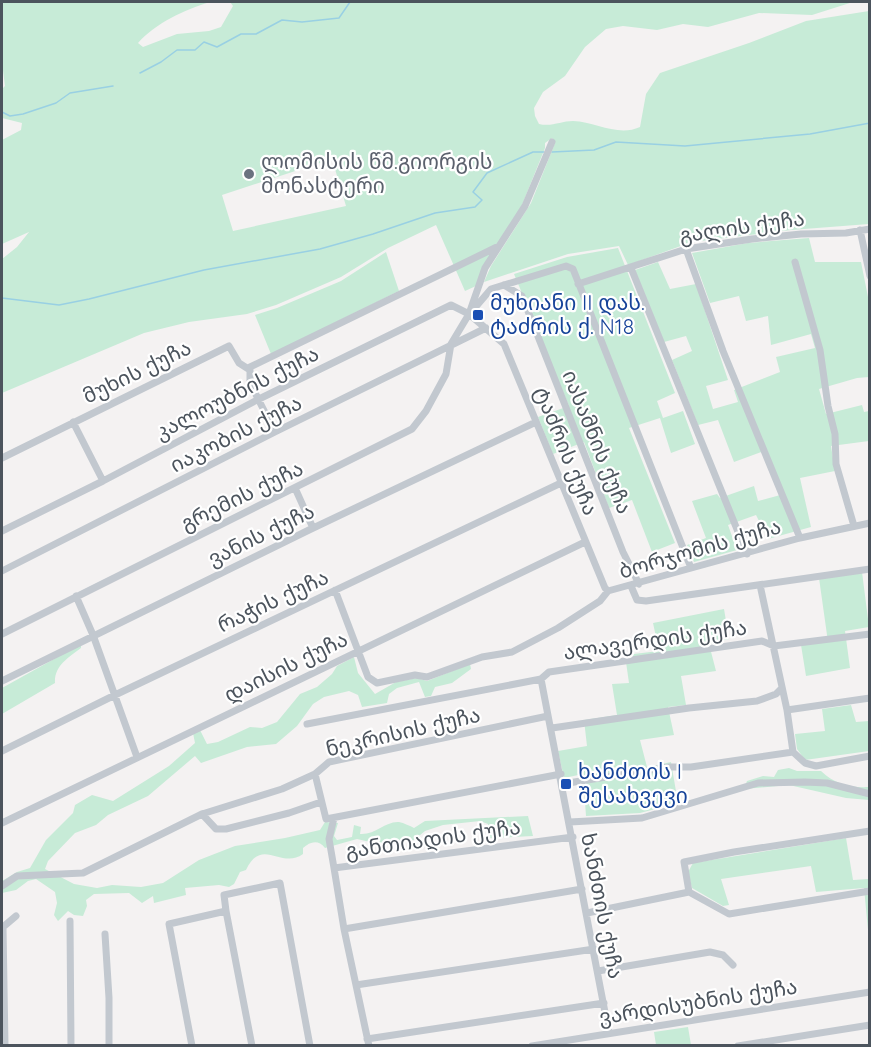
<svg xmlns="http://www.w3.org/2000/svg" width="871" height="1047" viewBox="0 0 871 1047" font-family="Quicksand,'Noto Sans Georgian',sans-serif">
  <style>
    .green { fill: #c7ebd7; fill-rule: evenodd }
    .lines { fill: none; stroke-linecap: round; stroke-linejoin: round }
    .stream { stroke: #99d0e3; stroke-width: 1.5 }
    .minor { stroke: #c2c8cf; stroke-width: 7 }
    .worship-dot { fill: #6b7280; stroke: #fff; stroke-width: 2 }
    .transit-dot { fill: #1a4fb4; stroke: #fff; stroke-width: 2 }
    .labels { text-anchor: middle; stroke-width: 4.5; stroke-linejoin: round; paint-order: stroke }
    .worship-label { font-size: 21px; fill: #5b616d; stroke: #fff; text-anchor: start }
    .street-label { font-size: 21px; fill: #4c545d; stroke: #fff }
    .transit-label { font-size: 21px; fill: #164399; stroke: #fff; text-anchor: start }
  </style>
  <rect width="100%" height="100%" fill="#f4f2f2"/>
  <!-- green -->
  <path class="green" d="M2,2h208c-26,8 -54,21 -72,41l5,4 34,-13 32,-3 12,-4 12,-21 -3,-4h623l-41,13 -53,-2 -51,14 -25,-3 -26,6 -34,-4 -17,3 -21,18 -20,29 -22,16 -9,16 1,8 4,8c13,3 22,-3 34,-3 23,1 45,16 67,6l6,-33 14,-21 89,-30 57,-22 63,-10v213l-78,6 -99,12 -64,23 -9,-19 -51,8 -84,28 7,-16 40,-63 24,-60 -3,-5 -7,5v5l-23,57 -46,81 -11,5 -29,-66 -48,23 -47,29 -65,28 -29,9 -58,8 -45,11 -142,60v-134l15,-12 12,-15 -27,12v-104l19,-10 1,-7 -20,-5v-29l3,-3 -3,-23zM332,159l14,47 -113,25 -11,-36z
    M809,238l6,24h46l8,40v75l-12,1 -38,11 7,25 36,-9 2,7 5,-1v30l-38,5 4,25 -35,7 11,49 -43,12 -12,-24 -28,10 9,25 -43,12 -7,-17 19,-7 -14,-37 25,-7 3,4 34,-12 4,15 26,-7 -17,-44 -33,12 -16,-42 -20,5 -26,-65 20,-9 -6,-15 -22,6 -29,-72 23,-8 12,27 26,-5 32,96 -22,6 7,23 25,-7 -4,-12 46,-18 -4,-15 39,-9 -4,-14 -40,11 -3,-29 -22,5 -7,-25 -29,7 -18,-50 56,-10z
    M618,248l57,145 -18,8 6,17 20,-7 12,33 -24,9 -11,-35 -31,10 46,115 -23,9 -20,-52 -23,8 -25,-66 -31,12 -15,-37 31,-11 -55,-132 53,-17z
    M386,252l13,39 -128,63 -16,-39 22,-7 64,-27z
    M862,572l7,55 -24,4 5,37 -44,8 -5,-31 27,-3 -9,-64z
    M724,609l5,30 -20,5 7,27 -35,5 5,29 -18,2 6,28 -34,5 7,27 24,-5 7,41 -38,10 -54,3 -3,-42 -19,4 -6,-27 29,-5 -3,-26 33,-5 -5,-31 17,-1 -4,-28 34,-4 -6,-28z
    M81,644v4c-13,10 -27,18 -26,35l-53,31v-26z
    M354,657l4,16 17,21 21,-12 21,-4 10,3 43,-17 1,5 -19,14 -17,4 -4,9 -6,1 -6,-15 -22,6 -8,6 -2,9 -25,4 -4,-12 -9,-4 -25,6 -11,7 -16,22 -21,18 -29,3 -46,16 -6,-7 -47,40 -40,19 -12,10 -21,8 -27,28 -3,8 29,15 23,4 15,-3 29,2 22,-4 36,-23 36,-14 50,-8 35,-8 5,-8 13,1 -4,13 3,4 15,-3 2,-12 7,2 -1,7c16,1 25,-13 39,-12 5,1 11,4 15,6l11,-7 103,-5 5,20 -43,2 -2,-14 -8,-3 -37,4 -18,6 -11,9 -35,4 -22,-5 -32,9c-7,-9 -15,-6 -22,0v6c-22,16 -41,-18 -57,16l-6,2 -6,12 -5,3 -10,-2 -34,3 1,7 -32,8 -1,-7 -11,7 -13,-10 -35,1 -8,6 1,6 -4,10 -9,-1 -6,-4 -10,10 -4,-6 3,-12 -2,-11 -19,-13 -8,2 -12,9 -14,3v-12l15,-9 13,-4 16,-28 27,-27 2,-8 17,-10 21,6 56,-35 26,-23 -2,-10 7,-3 7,14 11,-2 32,-15 12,1 15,-6 23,-28 17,-7 15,-13 5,-8z
    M851,705l5,17 13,-1v30l-64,9 -8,-11 -2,-15 30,-3 -3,-22z
    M789,768l8,3h24c13,13 30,17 48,16v13l-23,-2 -57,-13 -45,4 3,-8 16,-5 11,1 4,-7z
    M846,838l7,42 16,-1v61l-5,-52 -48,4 -5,-26 -90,13 8,26 -6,1 -31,-18 -4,-16 5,-9z
    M688,1027l3,18h-35l-2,-13z"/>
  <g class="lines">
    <!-- stream -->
    <path class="stream" d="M140,73l21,-11 16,-12h18l9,-8 13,5 24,-13h15l26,-14 20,2 37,-4 11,-16
      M2,112l8,4 13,-2 33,-11 14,-10 43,-7
      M552,152l42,-2 22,-8 69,4 125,-12 60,-11
      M2,298l57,7 30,-6 115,-29 116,-21 53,-15 62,-21 40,-6 7,-7 -9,-8 14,-19 46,-21h11"/>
    <!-- minor -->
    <path class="minor" d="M860,230l10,46
      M686,249l37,102 77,187
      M795,262l25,88 8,56 7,28 1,30 18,62
      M631,268l116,286
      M578,284l108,-35 66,-10 49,-5 45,-1 24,-4
      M504,285l18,11 101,256 16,32
      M473,310l18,-21 75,-23 7,3 118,299
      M248,368l251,-122
      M73,422l30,59
      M2,458l227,-112 10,17 11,7v13l25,49
      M295,488l18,40
      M2,531l101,-50 154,-81 194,-95 18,9 35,30 101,244 3,3
      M2,571l273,-139 211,-104
      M760,585l27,125 6,42 12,11 11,3 54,-10
      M631,586l6,14 9,1 224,-32
      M335,590l33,87 9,6 38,-8 12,2 55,-20 30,-5 46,-24 42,-27 8,-10 192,-53 70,-15
      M76,596l17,39 44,122
      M2,634l410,-205 14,-18 20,-37 5,-30 18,-30 16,-46 40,-62 27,-64
      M541,679l68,354
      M2,681l307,-151 227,-108
      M787,710l83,-12
      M307,724l234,-45 8,-7 213,-31 12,5 96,-12
      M552,728l137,-20 68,-7 19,-7 5,-5
      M2,751l113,-56 446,-212
      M315,774l11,45 235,-45
      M562,784l107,-17h22l102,-15
      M202,814l14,15h10l63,-16 32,-11
      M334,818l-5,21 5,29
      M570,822l72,-4 116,-35 47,-1 22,1 43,11
      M2,823l583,-281
      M2,886l15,-10 66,-3 119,-59 80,-25 33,-15 14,-12 219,-46
      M689,892l-5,-30 50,-10 136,-21
      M226,911l26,135
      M587,913l102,-21 40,22 141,-23
      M70,921l1,125
      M344,929l238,-40
      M105,934l4,64v48
      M598,971l112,-19 13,3 10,10
      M356,985l238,-36
      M367,1039l237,-36
      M5,1046l-2,-119 13,-11
      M192,1046l-23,-122 57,-13 -2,-16 56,-12 30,163
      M369,1046l-25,-117 -10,-61 239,-31
      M532,1046l338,-54
      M738,1046l132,-21"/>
  </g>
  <!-- markers -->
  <circle class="worship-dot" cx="249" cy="174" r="6"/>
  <g class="transit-dot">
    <rect x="472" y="309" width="12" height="12" rx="3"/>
    <rect x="560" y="778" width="12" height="12" rx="3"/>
  </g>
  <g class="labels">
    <!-- worship labels -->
    <g class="worship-label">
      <text x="261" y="169">ლომისის წმ.გიორგის<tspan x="261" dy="24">მონასტერი</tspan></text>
    </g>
    <!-- street labels -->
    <g class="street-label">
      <text transform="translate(742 227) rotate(-8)" y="7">გალის ქუჩა</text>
      <text transform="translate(137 372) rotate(-26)" y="7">მუხის ქუჩა</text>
      <text transform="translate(237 393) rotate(-27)" y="7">კალოუბნის ქუჩა</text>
      <text transform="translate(236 434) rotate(-27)" y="7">იაკობის ქუჩა</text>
      <text transform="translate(597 442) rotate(68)" y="7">იასამნის ქუჩა</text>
      <text transform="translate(566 451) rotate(68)" y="7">ტაძრის ქუჩა</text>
      <text transform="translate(242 496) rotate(-26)" y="7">გრემის ქუჩა</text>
      <text transform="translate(261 535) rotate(-26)" y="7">ვანის ქუჩა</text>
      <text transform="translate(700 549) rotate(-16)" y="7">ბორჯომის ქუჩა</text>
      <text transform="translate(273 601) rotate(-25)" y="7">რაჭის ქუჩა</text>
      <text transform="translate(655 640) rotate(-8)" y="7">ალავერდის ქუჩა</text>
      <text transform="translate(286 667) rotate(-26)" y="7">დაისის ქუჩა</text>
      <text transform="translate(403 732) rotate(-13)" y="7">ნეკრისის ქუჩა</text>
      <text transform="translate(433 839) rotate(-8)" y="7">განთიადის ქუჩა</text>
      <text transform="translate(602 906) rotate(79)" y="7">ხანძთის ქუჩა</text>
      <text transform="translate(698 1002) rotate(-9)" y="7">ვარდისუბნის ქუჩა</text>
    </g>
    <!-- transit labels -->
    <g class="transit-label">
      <text x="490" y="310">მუხიანი II დას.<tspan x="490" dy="24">ტაძრის ქ. N18</tspan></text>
      <text x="578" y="779">ხანძთის I<tspan x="578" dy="24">შესახვევი</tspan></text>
    </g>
  </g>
  <!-- border -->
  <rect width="871" height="1047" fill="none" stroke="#4c545d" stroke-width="6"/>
</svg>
